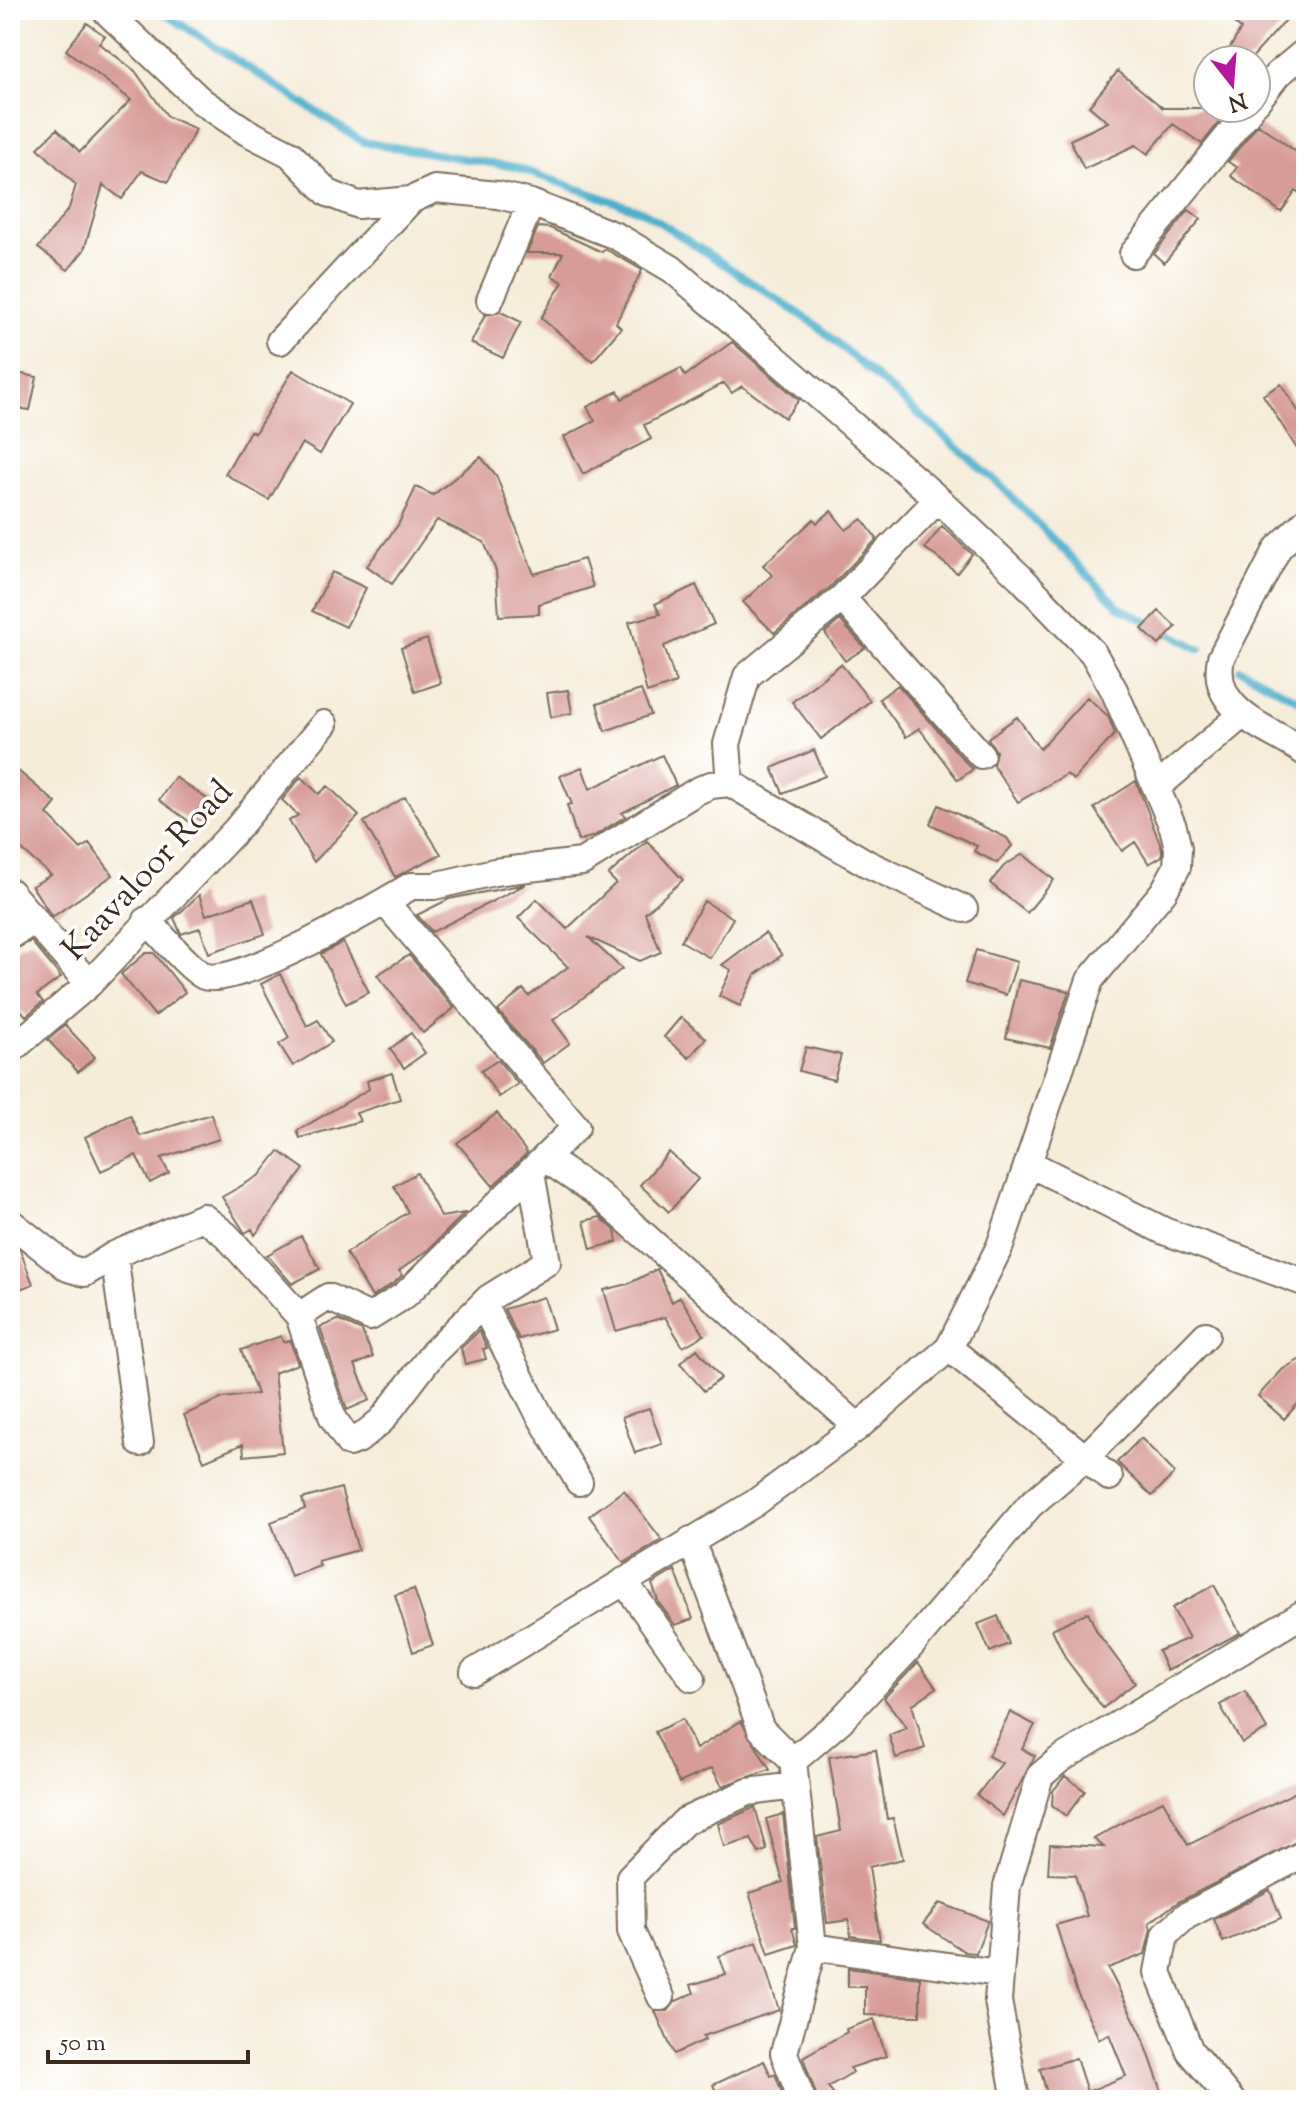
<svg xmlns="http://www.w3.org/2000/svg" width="1316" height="2110" viewBox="0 0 1316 2110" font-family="'Sorts Mill Goudy',serif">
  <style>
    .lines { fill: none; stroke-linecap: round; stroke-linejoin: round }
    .stream { stroke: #4bafcb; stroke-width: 8 }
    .building { fill: #d79b98 }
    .minor-casing { stroke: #7c6e5f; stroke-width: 30 }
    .minor { stroke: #fff; stroke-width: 26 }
    .labels { text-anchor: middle; stroke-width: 7; stroke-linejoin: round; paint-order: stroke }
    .street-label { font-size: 34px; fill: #3b2a1e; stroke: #fff }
  </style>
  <rect width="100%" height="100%" fill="#fff"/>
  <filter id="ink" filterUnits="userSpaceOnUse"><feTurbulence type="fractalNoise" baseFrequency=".0125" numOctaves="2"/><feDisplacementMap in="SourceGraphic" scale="16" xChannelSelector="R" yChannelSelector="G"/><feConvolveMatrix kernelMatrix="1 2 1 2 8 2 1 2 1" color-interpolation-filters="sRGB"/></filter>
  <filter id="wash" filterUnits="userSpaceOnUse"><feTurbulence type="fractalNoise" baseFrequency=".006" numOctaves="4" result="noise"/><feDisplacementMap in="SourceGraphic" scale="32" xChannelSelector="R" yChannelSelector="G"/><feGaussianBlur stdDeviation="1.8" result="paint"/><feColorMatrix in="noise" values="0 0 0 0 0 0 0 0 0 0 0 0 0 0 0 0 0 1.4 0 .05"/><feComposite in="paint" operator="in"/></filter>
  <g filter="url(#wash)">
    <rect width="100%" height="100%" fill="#f5ecd9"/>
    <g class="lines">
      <!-- stream -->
      <path class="stream" d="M159,10l204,132 152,25 129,45 171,112 183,159 121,124 81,42
        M1240,669l66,35"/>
    </g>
    <g id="blocks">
      <!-- building -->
      <path class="building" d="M1219,10h76l-45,50h-27l18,-31z
        M87,23l18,13 -6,7 36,28 33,46 28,12 -28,53 -26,-11 -20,28 -19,-14 -19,65 -16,20 -30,-22 31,-40 7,-23 -38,-37 19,-19 23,23 51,-52 -65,-50z
        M1118,71l45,37h67l-28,36 -29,-20 -25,30 -12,-9 -52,24 -14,-29 38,-18 -19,-16z
        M1258,124l48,35v38l-10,-6 -15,21 -50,-36 6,-9 -9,-5z
        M1189,210l12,9 -37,44 -10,-9z
        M538,227l12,1 52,24 3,-3 37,21 -26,53 5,5 -28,33 -52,-43 22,-36 -11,-6 11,-23h-36z
        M501,312l20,10 -18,36 -32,-15 14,-28z
        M732,342l67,58 -14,18 -43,-32 -10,7 -8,-10 -80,42 7,14 -68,35 -19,-37 31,-16 -8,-14 31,-16 4,8 59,-31 4,8z
        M293,370l57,34 -30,50 -18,-11 -33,57 -44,-26 25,-43 5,2z
        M17,373l20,4 -7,33 -20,-3z
        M1281,384l25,39v40l-43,-68z
        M481,457l15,18 38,99 50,-15 9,28 -54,17v10l-40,2 -3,-45 -12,-29 -47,-22 -45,64 -25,-18 31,-41 18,-38 17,8z
        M831,511l15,19 16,-11 15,20 -47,48 -56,46 -31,-31 29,-27 -9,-10 51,-46 3,4z
        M942,526l30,28 -15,19 -32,-25z
        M332,572l34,16 -20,39 -34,-16z
        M696,585l18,39 -50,22 12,37 -29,10 -18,-71 31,-8 -5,-10z
        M1159,611l17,16 -17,18 -17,-16z
        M840,620l25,28 -20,13 -20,-28z
        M427,639l14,44 -26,9 -14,-44z
        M841,664l29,37 -49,38 -29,-37z
        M898,685l71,81 4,3 -15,11 -39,-52 -13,9 -27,-38z
        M568,690l4,23 -21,4 -4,-24z
        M641,690l10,25 -46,16 -8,-27z
        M1087,697l21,19 7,18 -42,46 -6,-6 -49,28 -25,-37 3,-14 -8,-13 29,-21 23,32z
        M814,750l11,26 -42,17 -11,-25z
        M662,755l14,30 -54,28 4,3 -32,20 -16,5 -11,-36 5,-1 -12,-28 22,-9 8,22z
        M10,764l46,39 -9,11 34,35 8,-6 24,32 -61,42 -20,-31 19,-11 -41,-35z
        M175,777l42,29 -17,23 -41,-29z
        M301,777l18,17 9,-8 31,30 -45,46 -25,-41 9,-6 -16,-15z
        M1136,781l26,68v7l-13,8 -14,-22 -13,9 -28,-43z
        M405,797l36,57 -46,23 -31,-55z
        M939,805l68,33 5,8 -15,17 -23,-12 3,-5 -47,-22z
        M647,841l36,39 -38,33 16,39 -21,9 -52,-24 34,32 -69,51 17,23 -27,20 -45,-52 25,-22 6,7 39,-29 -50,-49 19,-19 30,30 49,-46 -8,-8z
        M1023,854l31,26 -27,33 -37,-30 14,-17z
        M526,884l-94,48 -15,-17 32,-16z
        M199,895l7,20 47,-16 12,35 -56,19 -9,-25 -19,6 -7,-16z
        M704,901l29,17 -23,40 -29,-17z
        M765,933l17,22 -27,20 -15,31 -21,-10 12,-26 -9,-5z
        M31,941l30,36 -24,18 6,7 -17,14 -5,-6 -11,8v-66z
        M343,942l26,50 -23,12 -25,-50z
        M976,950l41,12 -11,33 -41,-12z
        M146,953h8l31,39 -30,24 -34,-42z
        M409,955l45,53 -31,25 -46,-58z
        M280,974l27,52 11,-6 14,22 -39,24 -14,-22 10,-6 -28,-54z
        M1019,980l50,11 -19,57 -44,-10z
        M681,1017l25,21 -17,20 -25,-21z
        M65,1025l30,32 -17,15 -30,-32z
        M411,1033l14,20 -21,15 -14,-19z
        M806,1047l35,8 -7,25 -35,-9z
        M498,1060l20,24 -19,13 -18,-26z
        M392,1073l8,26 -44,14 4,8 -60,17 -3,-7 72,-42 -2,-8z
        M497,1113l30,40 -34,33 -36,-43z
        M211,1114l8,25 -58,19 8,15 -19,10 -14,-28 -35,16 -16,-34 45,-22 10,21z
        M279,1151l25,18 -49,66 -3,-6 -7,4 -23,-36 38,-22z
        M669,1152l29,27 -29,33 -29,-27z
        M417,1173l24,44 24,-4 -37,37 -29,21 3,4 -7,7 -23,15 -26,-44 62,-41 -14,-26z
        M600,1217l15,13 2,12 -26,7 -7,-28z
        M301,1236l19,33 -28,15 -25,-29z
        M10,1242l10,8 13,34 -23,9z
        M657,1269l15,33 8,-5 24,38 -21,12 -18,-30 -49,14 -12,-41 24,-6z
        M544,1297l10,32 -35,10 -15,-30z
        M338,1320l24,11 11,26 -18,8 15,35 -23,10 -27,-83z
        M479,1331l8,17 -4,1 3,10 -21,5 -4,-16z
        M281,1336l2,6 7,-2 8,24 -24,9 9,79 -39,4 -1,-12 -39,17 -20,-46 39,-17 34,-4 -16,-44z
        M697,1349l24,29 -17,13 -24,-28z
        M1306,1356v39l-22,24 -26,-23 25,-27z
        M649,1408l13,36 -27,9 -13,-36z
        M1141,1438l34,35 -23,23 -35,-34z
        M341,1488l17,62 -40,11 2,5 -29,11 -20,-55 34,-13 -3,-10z
        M624,1490l38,50 -38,23 -35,-47z
        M675,1570l18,49 -18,6 -16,-22 -7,-19z
        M1214,1585l26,48 -73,38 -9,-20 31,-13 -17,-30z
        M414,1589l19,56 -20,7 -18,-57z
        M1088,1612l9,20 38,51 -32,25 -37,-49 -14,-30z
        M998,1616l11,28 -19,8 -12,-28z
        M918,1662l18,26 -24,17 13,43 -29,10 -7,-23 18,-7 -23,-30z
        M1245,1691l22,38 -25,14 -22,-38z
        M1010,1712l25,13 -13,24 13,7 -32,60 -26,-21 25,-32 -14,-7z
        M682,1719l14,30 45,-28 29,49 -48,16 -10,-18 -33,15 -24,-51z
        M876,1750l11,69 6,-1 10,41 -34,8 11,73 -29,-4 -2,-16 -22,3 -10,-86 24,-6 -12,-74z
        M1065,1776l20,15 -19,25 -14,-11 1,-14z
        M1306,1787v50l-128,65 -29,21 2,6 -6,25 -37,14 34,67 23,65h-116l-9,-31 36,-11 11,34 39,-16 -17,-42 -10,5 -23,-49 -20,-65 31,-9 -12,-41 -27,-1 2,-30 54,3 -10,-8 69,-39 25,45z
        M755,1807l12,43 -8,3 -8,-14 -27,8 -6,-23z
        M783,1814l12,114h-3l5,17 -28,9 -20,-61 34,-11 -17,-63z
        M1270,1890l11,28 -58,24 -9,-23z
        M940,1903l48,18 -12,32 -11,-1 -42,-28z
        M757,1942l22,68 -76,26 2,4 -31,14 -19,-43h13l8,-10 18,-8 -3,-8 35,-11 -7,-18z
        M848,1968l72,10v38l-55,-1v-28h-17z
        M874,2019l12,37 -36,12 3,4 -25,15 11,13h-21l-15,-43 44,-25 -1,-3z
        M764,2061l7,15 4,-2 10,26h-65l-7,-15z"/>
    </g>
  </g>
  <g filter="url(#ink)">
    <use href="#blocks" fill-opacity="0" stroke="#7c6e5f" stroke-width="2"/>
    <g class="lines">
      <defs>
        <path id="minor" d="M105,10l96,91 46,31 43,22 38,39 30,12 53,-5 24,-11 63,6 33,8 85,33 56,33 266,230 83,79 72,75 21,37 59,137 5,21 -1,19 -13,24 -74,89 -90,266 -51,102 -91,79 -103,76 -281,169
          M1256,102l21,-27 29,-24
          M1133,254l118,-146
          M490,300l41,-97
          M280,341l131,-141
          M1306,521l-28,27 -57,110c-12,54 49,70 85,95
          M842,598l139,157
          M730,783l-3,-39 20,-68 95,-78 96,-99
          M1157,787l85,-72
          M10,892l79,92
          M147,920c14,14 41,48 57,56 30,14 175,-71 207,-90h23l60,-14 88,-10 115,-71 14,-6 19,-2 138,81 96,45
          M10,936l25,-16
          M10,1051l79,-67 146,-153 89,-107
          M546,1159l53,36 259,232
          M1028,1163l136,68 142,52
          M10,1222l58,46 17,5 29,-18 89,-38 23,18 73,81 29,-19 42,20 35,-22 171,-168 -191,-225
          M114,1255l26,188
          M483,1304l56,110 40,68
          M299,1316l33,100 17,27 9,-3 24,-20 51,-67 56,-55 58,-36 -16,-89
          M949,1348l160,129
          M691,1540l70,189 32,32 20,186 -29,106 18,47
          M624,1581l68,97
          M793,1761l48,-41 68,-72 121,-143 55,-47 121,-123
          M813,1947l185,26
          M661,1997l-30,-66 -1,-54 55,-56 63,-29 47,-6
          M1016,2100l-18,-99 9,-115 33,-110 19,-16 247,-148
          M1231,2100l-41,-49 -32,-79 7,-37 21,-19 120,-63"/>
      </defs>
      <!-- minor casing -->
      <use href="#minor" class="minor-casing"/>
      <!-- minor -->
      <use href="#minor" class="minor"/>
    </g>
  </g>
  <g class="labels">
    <!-- street labels -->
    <g class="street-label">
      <text transform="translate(146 869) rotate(-47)" y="12">Kaavaloor Road</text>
    </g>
  </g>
  <!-- margin -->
  <rect width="1316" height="2110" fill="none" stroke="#fff" stroke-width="40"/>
  <!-- north arrow -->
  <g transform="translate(1232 84) rotate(163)"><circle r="38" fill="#ffffff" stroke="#b1aaa5" stroke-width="2"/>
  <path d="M0-6L14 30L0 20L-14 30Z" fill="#b5179e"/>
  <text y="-12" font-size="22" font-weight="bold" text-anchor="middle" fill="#3b2a1e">N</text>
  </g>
  <!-- scale -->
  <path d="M48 2050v12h200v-12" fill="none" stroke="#3b2a1e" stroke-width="4"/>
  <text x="60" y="2050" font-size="24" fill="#3b2a1e" stroke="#ffffff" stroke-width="6" paint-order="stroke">50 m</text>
</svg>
